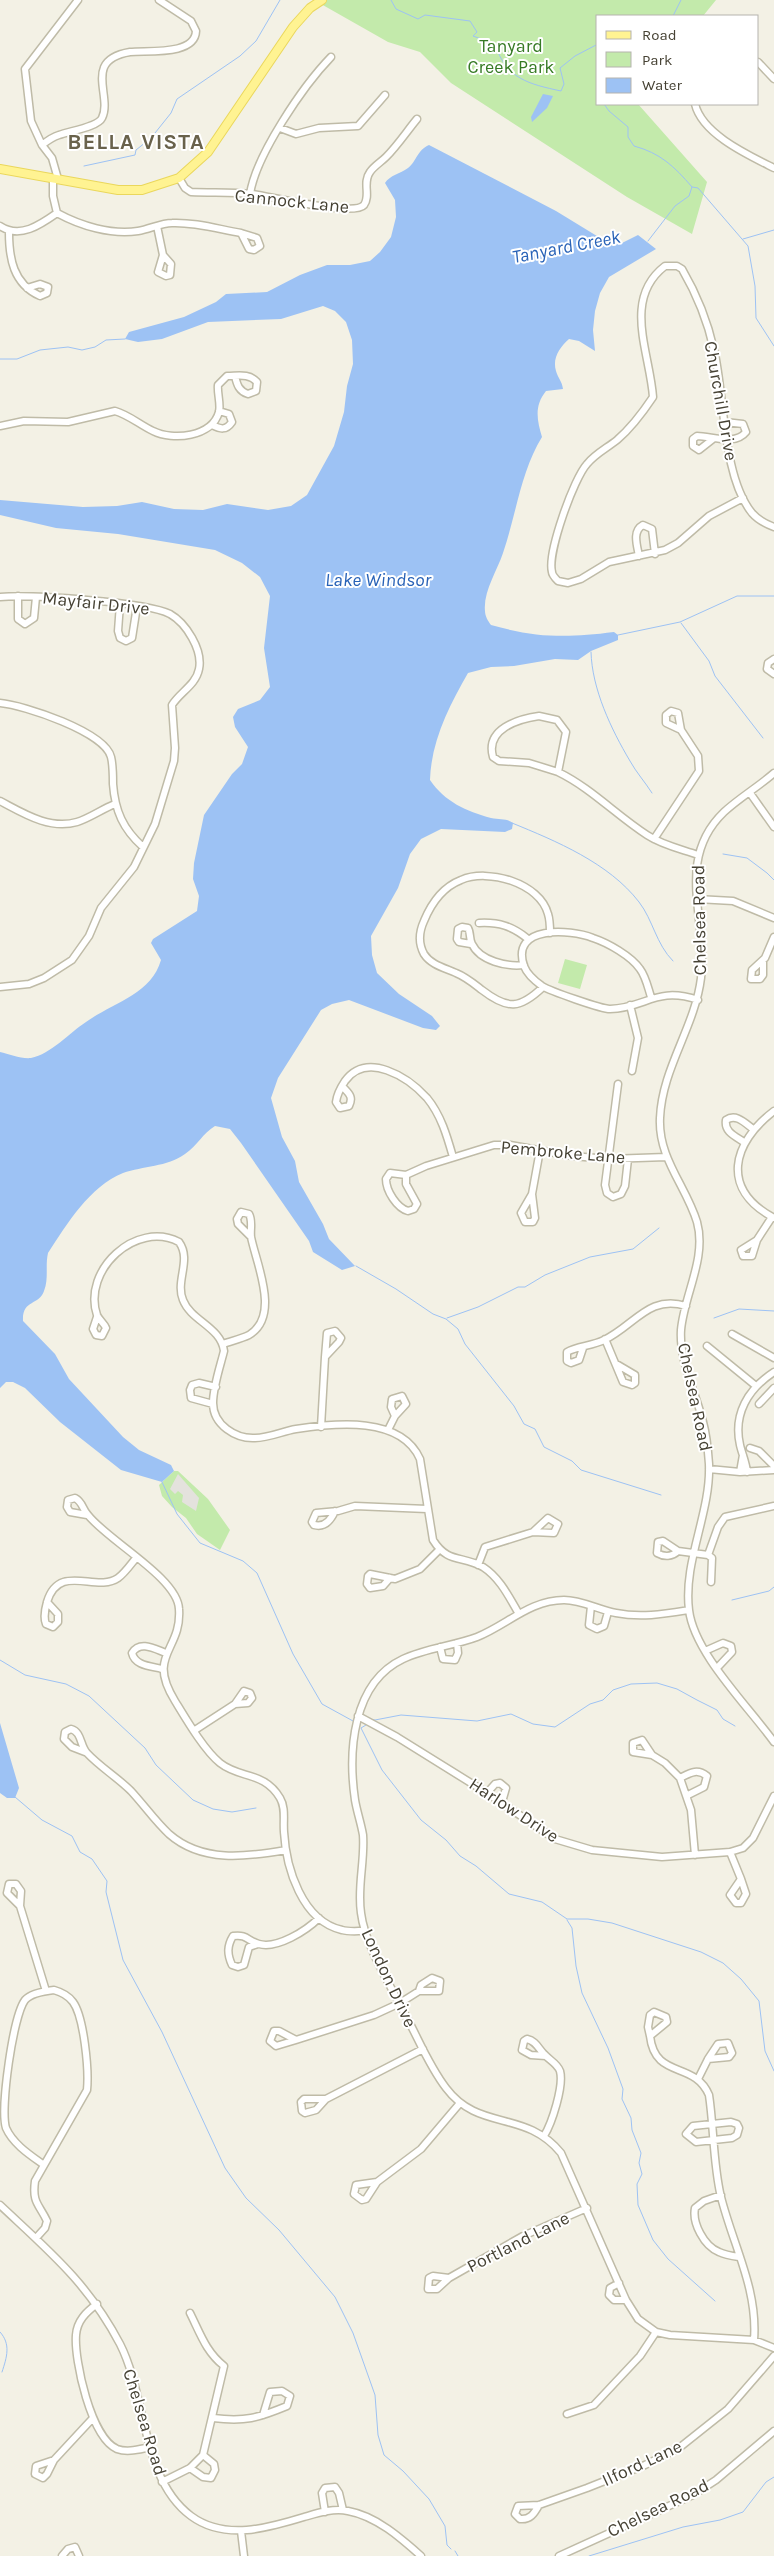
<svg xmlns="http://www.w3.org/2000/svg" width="774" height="2556" viewBox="0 0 774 2556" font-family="Karla,sans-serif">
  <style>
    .green { fill: #c3eaab }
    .parking { fill: #e4e2dd }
    .water { fill: #9dc2f4 }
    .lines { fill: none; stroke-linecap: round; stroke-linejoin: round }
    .stream { stroke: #9dc2f4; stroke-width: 1 }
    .minor-casing { stroke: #bfbba7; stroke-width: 9 }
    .major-casing { stroke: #ead75c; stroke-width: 10 }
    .minor { stroke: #fff; stroke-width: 6 }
    .major { stroke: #fff392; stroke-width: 8 }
    .labels { text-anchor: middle; stroke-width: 4; stroke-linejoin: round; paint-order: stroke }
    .park-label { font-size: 18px; fill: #367a24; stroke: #fff }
    .street-label { font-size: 18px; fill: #464234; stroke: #fff }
    .water-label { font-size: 19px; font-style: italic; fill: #2862b7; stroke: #fff }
    .district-label { font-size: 22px; font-weight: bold; letter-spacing: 1px; fill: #69624b; stroke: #fff }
  </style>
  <rect width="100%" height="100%" fill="#f3f1e5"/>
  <!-- green -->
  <path class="green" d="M327,0h389l-13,16h-105v88h40l69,78 -15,52 -65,-37 -176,-114 -31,-31 -32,-10 -67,-38z
    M565,959l22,6 -7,24 -22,-6z
    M174,1471h4l30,28 22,31 -10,20 -23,-16 -11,-16 -14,-11 -10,-11 -3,-11z"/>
  <!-- parking -->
  <path class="parking" d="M178,1474l21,24 -3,13 -14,-9 1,-7 -5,-4 -3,3 -5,-5z"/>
  <!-- water -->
  <path class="water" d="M543,94l10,2 -6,12 -15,14 -1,-5z
    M429,145l127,66 54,33 12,-1 16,-8 18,14 -47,28 -9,16 -5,18 -2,19 2,21 -16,-10 -10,-2c-9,8 -17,19 -13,32 2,7 6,10 7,18l-17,2c-12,15 -9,29 -4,46 -21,34 -26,78 -39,116 -6,18 -20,39 -18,58 0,5 3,10 6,14 46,13 76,13 123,7l4,3v5l-27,11 -13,9 -23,-1 -41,7 -23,1 -23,6c-19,33 -37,69 -38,107 15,22 36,31 61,38 9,2 15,0 22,5l-1,6 -7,3 -64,-3 -20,10 -11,15 -12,34 -27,48 1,19 5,18 22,21 33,22 8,10 -4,4 -13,-2 -74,-28 -17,4 -11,6 -43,68 -7,20 11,39 13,24 4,21 24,42 6,15 26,27 -13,4 -29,-18 -4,-11 -68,-98 -11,-14 -15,-3c-12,7 -18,20 -30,28 -18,13 -42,12 -62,19 -33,13 -56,51 -75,80 -3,13 1,25 -4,38 -5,15 -22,8 -21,30l32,33 14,25 54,58 16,13 32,15 3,6 -12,11 -41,-12 -61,-48 -35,-34 -12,-6h-7l-6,6v-336c9,2 21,7 31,6 20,-4 38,-25 55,-36 26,-19 65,-27 75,-62l-10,-17 2,-4 44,-28 2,-15 -6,-17 1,-16 10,-48 28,-41 10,-10 6,-17 -13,-20 -2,-10 5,-8 22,-9 10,-13 -6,-39 6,-52 -10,-19 -18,-14 -27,-13 -97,-16 -62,-6 -56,-13v-15l83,7 34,-1 25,-4 32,7 29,1 24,-6 41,6 23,-4 16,-11 27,-49 10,-34 3,-26 6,-22 -1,-24 -6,-18 -11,-11 -12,-5 -42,13 -73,3 -46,17 -24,3 -13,-3 4,-7 55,-15 32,-15 10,-8 41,-2 33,-17 27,-10h23l20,-4 10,-9 11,-15 5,-20 -1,-17 -10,-17c5,-8 15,-9 23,-15 9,-7 9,-18 21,-23z
    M0,1723l19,65 -4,10h-8l-7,-5z"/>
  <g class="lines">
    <!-- stream -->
    <path class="stream" d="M391,0l5,9 22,10 7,-4 45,6 7,11 -4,4 22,8c11,35 34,40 66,47l3,-7 -4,-16 15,-12 23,-12
      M673,16l8,-16
      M598,79v11
      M604,104l5,7 19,16v10l6,9c26,7 40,20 58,41l-3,9 -14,10 -27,35
      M84,166l51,-11 1,-5 15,-12 20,-25 6,-14 63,-43 16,-15 24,-41
      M692,187l6,1 50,58 7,40 1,32 18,28
      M743,239l31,-9
      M0,359h17l23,-9 28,-3 14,3 13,-3 11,-7 19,-1
      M681,623l28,38 6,15 48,62
      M618,635l62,-13 57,-26h37
      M591,652c1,37 20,77 39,109 6,11 15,21 22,32
      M512,823c44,18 97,40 127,79 14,18 17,42 34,59
      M723,854l24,4 20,15 7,7
      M356,1266l40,23 37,25 13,5 12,10 7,15 49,62 10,18 11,5 9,18 28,14 9,9 80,25
      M447,1318l31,-11 40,-20h7l20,-12 45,-18 43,-8 26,-21
      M714,1318l25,-9 35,2
      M162,1482l15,32 23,29 43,18 14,12 36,81 29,50 31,17
      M732,1600l37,-9 5,-4
      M0,1660l25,15 41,9 23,12 56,52 11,17 37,35 20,9 19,3 24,-4
      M369,1719l6,1 26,-5 76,6 34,-7 22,10 22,3 35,-23 13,-4 10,-10 18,-6 26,-1 20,6 20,11 20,10 6,9 12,7
      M366,1725l-5,3 21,42 39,50 25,20 14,16 16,10 33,28 33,8 25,17h21l24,4 89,29 22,11 18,16 18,22 6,50 9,20
      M15,1797l27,23 30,16 8,16 12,7 15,22 -1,11 17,68 39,72 63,136 21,30 33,32 56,67 18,36 22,62 3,40 6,20 19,16 26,28 16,27 2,19 4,4
      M567,1920l5,8 4,38 6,27 26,55 15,41 -1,10 9,19 1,12 9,23 -2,10 3,11 -5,10 1,21 15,35 15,19 47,42
      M0,2332c11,12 7,25 2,40
      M455,2551l3,5
      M589,2556l94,-29 37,-7 23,-8 23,-30 8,-5"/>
    <defs>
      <path id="minor" d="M78,0l-53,69 6,52 11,24c5,-4 10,-8 17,-10 10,-4 39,-8 43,-17 11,-22 -20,-58 28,-66 17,-2 65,4 66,-21l-5,-10 -32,-21
        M758,62l16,17
        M695,104c7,30 53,51 79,64
        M280,128l16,6 23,-6 39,-2 27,-31
        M42,145l10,13 6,21
        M179,178l6,10 6,4c20,1 41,0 61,2 17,2 102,23 112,11 7,-10 -2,-22 6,-33 4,-6 11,-10 16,-15 12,-12 21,-26 31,-38
        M53,179v17l4,17c24,13 54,22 81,18 12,-2 23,-8 34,-8 23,-1 46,6 69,10l8,16 5,1 6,-4 -3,-8 -16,-5
        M250,194c6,-39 53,-108 81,-137
        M0,226c20,13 40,-1 57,-13
        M157,226l6,29 -5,17 8,4 4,-1 1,-11 -8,-9
        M9,232c0,26 4,52 31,64l7,-3 1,-6 -8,-3 -13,4
        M212,425c8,4 14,6 20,-3l-3,-8 -10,-3
        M0,426l24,-5 44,1 47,-11c14,4 25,14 38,20 20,10 59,6 66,-19 2,-8 -2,-19 -1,-27l9,-9c11,0 22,-3 30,6l-1,9 -8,3c-9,-3 -11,-9 -13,-18
        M713,439l-14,11 -6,-4v-7l4,-3c15,0 38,10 49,-4l-3,-8 -18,-2
        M743,498l-34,18 -31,27 -13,7 -56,12 -28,17 -13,4 -10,-2c-3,-3 -6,-6 -6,-9 -5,-19 22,-94 35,-108 8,-10 20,-16 30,-24 14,-12 26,-28 36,-43 -3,-44 -31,-98 12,-131h12l5,3c14,24 26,54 32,81 11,46 8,126 38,163 6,7 14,11 22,14
        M639,556c-2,-11 -7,-25 4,-31l9,4 3,25
        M18,596v23l7,5 9,-6 2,-21
        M0,597c28,-3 147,5 170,17 16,9 33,36 29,55 -3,16 -19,23 -27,36l3,43 -1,13 -19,63 -21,43 -33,41 -12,28 -17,24 -28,18 -15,6 -29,3
        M120,604l-2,27 2,7 6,3 6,-3 5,-32
        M774,659l-6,4 -1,6 7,5
        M0,703c24,2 105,29 111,54 2,8 2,18 2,27 2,27 10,45 30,63
        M539,716l18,4 9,12 -8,40 -29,-9 -30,-2 -6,-4c-8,-28 25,-38 46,-41z
        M558,772c33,16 58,43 89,63 15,10 34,14 51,20
        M774,773c-16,14 -35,25 -50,39 -50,48 -16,107 -23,166 -6,49 -39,90 -41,140 -2,40 26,68 37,104 10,36 -13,73 -16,108 -2,32 15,62 22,92 4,14 5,28 6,42 2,49 -26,97 -20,146 5,43 59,96 85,132
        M750,793l24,34
        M0,801c23,12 49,29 77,21 13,-4 25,-13 38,-18
        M654,839l45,-68 -1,-15 -17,-26 -3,-17 -7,-2 -5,4v8l15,7
        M697,899l36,2 41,17
        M479,923c20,-1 33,3 49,16
        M471,944l-12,-2 -2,-3 1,-10 4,-2 6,1c3,5 1,11 4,16 8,17 35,23 52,21
        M763,960v15l-3,4h-9l1,-9 13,-12 9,-21
        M543,987c-23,22 -35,23 -61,3 -9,-7 -16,-13 -26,-17 -11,-5 -25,-8 -32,-19 -6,-11 -5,-22 0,-33 7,-17 19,-34 37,-41 27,-12 79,3 87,34 2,6 2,13 2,19
        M651,997c-3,-9 -5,-20 -11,-28 -9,-13 -32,-26 -47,-31 -23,-9 -83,-13 -69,28 3,8 11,15 18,20 8,5 59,23 68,23 36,-1 46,-23 88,-9
        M630,1005l8,33 -6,33
        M618,1084l-13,101 2,8 6,4 8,-3 4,-8 3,-27
        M342,1086c6,7 12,10 7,20l-9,2 -4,-6c1,-8 5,-15 9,-21 22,-30 63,-4 82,17 14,17 20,38 26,59
        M774,1111c-42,32 -54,78 0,107
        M744,1142c-9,-6 -20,-10 -18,-22 10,-7 19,3 27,9
        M406,1175v9l11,20 -3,5 -6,2c-11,-3 -22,-20 -22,-32l4,-6 16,2 20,-9 68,-21h16l62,11 37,3 57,-2
        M532,1194l3,24 -2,4h-8l-4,-9 11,-19 8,-44
        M757,1240l-5,16h-9l-2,-6 16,-10 15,-23
        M97,1317l-4,12 3,6 6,1 4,-8c-2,-5 -7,-8 -9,-13 -15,-45 39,-95 82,-73 13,18 -4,39 4,58 8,21 38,27 41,51 -4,16 -11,36 -11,52 0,22 23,36 42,35 14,0 28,-7 41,-9 40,-6 105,-13 124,30l13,81c15,24 29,15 50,27 17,11 26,30 36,47
        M732,1334l42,24
        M605,1339l18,43 9,3 3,-2v-8l-17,-10
        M223,1344c8,-3 18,-5 26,-9 32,-19 7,-72 2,-98 -1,-8 2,-16 -2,-23l-8,-2 -4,7 1,5 13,13
        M707,1346l49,40
        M583,1348l-4,12 -8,3 -4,-2v-9c10,-6 25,-6 37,-12 30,-14 45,-46 82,-34
        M213,1404l-22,-6 -1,-8 2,-5 7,-2 17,4
        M759,1404l15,-16
        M321,1427l4,-70 14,-15 2,-4 -6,-7 -8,2 -2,24
        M388,1430l7,-14 11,-12 -4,-8 -10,3 -1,8 4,9
        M750,1448l9,3 15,15
        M709,1469l31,3 34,-2
        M740,1472l3,-17
        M747,1472c-1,-10 -5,-18 -7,-27 -7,-31 8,-56 34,-73
        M335,1511c-4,9 -10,17 -21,14l-2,-3 4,-9 22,-2 17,-5 72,3
        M87,1515l-17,-3 -3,-5 1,-7 7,-2c8,4 7,11 13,17 19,25 90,63 91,94 3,42 -33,45 -4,92 11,18 29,49 45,62 20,16 44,8 60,35 6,10 3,22 4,34 2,36 18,89 58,98 7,2 15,1 22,1
        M678,1551c-6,6 -14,6 -21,2l1,-11 5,-1 15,10 30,4
        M708,1555l10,-28 7,-10 49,-11
        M708,1555l4,3 -1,24
        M478,1565l7,-18 48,-15 21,1 4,-9 -10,-6 -15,14
        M390,1578l-7,8 -13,2 -3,-4 1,-8 2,-2 25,5 25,-10 19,-19
        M47,1602l11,12v8l-5,5 -7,-3c-3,-7 -1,-15 1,-22 12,-40 49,-9 71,-24 7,-5 13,-14 18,-20
        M591,1606l-2,19 8,4 7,-3 4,-14
        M689,1610c-25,4 -48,8 -73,3 -17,-3 -34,-13 -52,-13 -34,0 -57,25 -87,37 -24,9 -51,11 -74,22 -51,24 -55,93 -48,141 2,12 6,23 8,35 2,26 -6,52 -2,78 4,33 30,73 45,103 13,24 23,50 40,72 33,44 79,21 115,65l65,147 12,19 18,13 14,3 84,5 20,8
        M440,1647l3,12 12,1 3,-7 -1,-10
        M705,1651l18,-8 8,3 1,6 -15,16
        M162,1669c-11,-3 -27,-3 -30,-16 8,-13 23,-4 34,0
        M358,1716l39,21 90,56 68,46 37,11 70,7 68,-5 13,-4 10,-10 21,-42
        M195,1730l40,-26 13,-1 4,-5 -2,-5 -6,-2 -9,13
        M85,1752l-13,-5 -8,-8 1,-7 6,-3c11,3 9,17 16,24 13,14 30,24 44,38 13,14 24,30 38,43 33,29 77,23 117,16
        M652,1755l-19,-3v-9l9,-3 10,15 13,8 15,15 11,32 4,45
        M680,1778c10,-5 17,-10 27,-2l-3,11 -16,8
        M487,1793l8,-9 5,-1 6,5 -4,14
        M730,1852l11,27 -11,16 6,8h5l5,-9 -5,-15
        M20,1906l-13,-13 2,-9h7l5,7 -1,15 26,85
        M258,1944l-9,3 -5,18 -6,2 -6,-2c-5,-11 -5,-19 1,-29 15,-2 14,5 26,8 18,5 47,-13 60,-26
        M650,2036l-2,-9 2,-12 4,-3 12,5 1,5 -17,14c5,44 44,24 59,59 5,33 4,69 12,102 12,48 37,92 33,143
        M296,2040l-20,6 -6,-5 4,-10h5l17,9 78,-25 26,-12 19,-12h20l1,-10 -8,-3 -11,7 -2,6
        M698,2079l10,-20 21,-2 3,-4 -4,-10 -10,1 -10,15
        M326,2099l-10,11 -11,3 -3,-2 -1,-9 3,-3h22l97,-50
        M731,2122l6,2 2,4 -2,7 -5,3 -36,4 -10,-8 7,-8z
        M544,2136c8,-13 20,-50 16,-65 -3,-8 -11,-11 -16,-17 -6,-6 -8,-13 -17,-15l-3,2 -2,9 9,5 15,1
        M377,2182l-11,17 -4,1 -8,-6 2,-9 21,-3 44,-33 39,-46
        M721,2195l-17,6 -9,7c-3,15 9,38 24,44 6,3 13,4 20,5
        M0,2205c49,46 88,78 120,139 27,53 21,135 71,172 34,25 77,12 113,1 14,-4 29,-9 44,-6 28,5 53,27 73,45
        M36,2238l9,-10 2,-7c-8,-17 -15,-18 -12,-40l52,-91c2,-20 -3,-73 -14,-88 -5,-7 -12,-10 -19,-12 -9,1 -23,3 -29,10 -12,16 -25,109 -19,128 7,16 24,27 38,37
        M449,2278l-12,11h-9l1,-11 4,-2 16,2 74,-42 64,-28
        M619,2283l-9,5 -1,7 5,5h12
        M97,2304c-11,8 -20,17 -21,31 -2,25 15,103 41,114 11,4 23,0 34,-2
        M567,2414l27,-9 46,-49 16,-24
        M213,2418c32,4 45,0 74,-12l3,-10 -8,-5 -12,1 -7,23
        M54,2460l-7,14 -4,4 -8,-4 1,-8 18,-6 39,-42
        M190,2468l13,9 8,1 4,-8 -1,-6 -11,-9
        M162,2482l28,-14 13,-13 21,-89c-18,-14 -24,-33 -34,-53
        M539,2505c-5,9 -9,15 -19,14l-5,-5 3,-8 21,-1 48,-17 58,-23 34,-17 49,-39 46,-53
        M325,2512l-3,-19 3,-5 10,-1 4,6 4,17
        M241,2531l3,25
        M62,2556l6,-7 7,-2 4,9
        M559,2556l134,-61 23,-15 58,-49"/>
      <path id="major" d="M0,169l118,21h24l37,-12 29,-26 85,-125 17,-19 12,-8"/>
    </defs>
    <!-- minor casing -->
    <use href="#minor" class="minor-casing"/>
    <!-- major casing -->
    <use href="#major" class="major-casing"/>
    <!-- minor -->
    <use href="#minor" class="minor"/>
    <!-- major -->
    <use href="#major" class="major"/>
  </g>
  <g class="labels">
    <!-- park labels -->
    <g class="park-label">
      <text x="511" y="52">Tanyard<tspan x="511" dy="21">Creek Park</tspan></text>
    </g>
    <!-- street labels -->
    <g class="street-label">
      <text transform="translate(292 201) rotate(6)" y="6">Cannock Lane</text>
      <text transform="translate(721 401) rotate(80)" y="6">Churchill Drive</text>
      <text transform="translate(96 603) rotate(6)" y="6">Mayfair Drive</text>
      <text transform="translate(699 920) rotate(-91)" y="6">Chelsea Road</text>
      <text transform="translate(563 1152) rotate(5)" y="6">Pembroke Lane</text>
      <text transform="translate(695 1397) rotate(78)" y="6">Chelsea Road</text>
      <text transform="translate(514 1810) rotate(33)" y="6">Harlow Drive</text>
      <text transform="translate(389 1978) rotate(65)" y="6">London Drive</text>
      <text transform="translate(518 2242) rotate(-27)" y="6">Portland Lane</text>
      <text transform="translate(145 2422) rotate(73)" y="6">Chelsea Road</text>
      <text transform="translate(642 2463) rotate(-25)" y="6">Ilford Lane</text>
      <text transform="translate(658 2508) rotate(-26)" y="6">Chelsea Road</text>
    </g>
    <!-- water labels -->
    <g class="water-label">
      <text transform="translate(566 246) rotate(-11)" y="7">Tanyard Creek</text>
      <text x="378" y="586">Lake Windsor</text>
    </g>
    <!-- district labels -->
    <g class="district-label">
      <text x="136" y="149">BELLA VISTA</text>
    </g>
  </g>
  <!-- legend -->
  <rect x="596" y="15" width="162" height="90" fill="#ffffff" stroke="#b5b3ae"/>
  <rect x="606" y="31" width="25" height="8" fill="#fff392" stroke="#b5b3ae"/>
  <text x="642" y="40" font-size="15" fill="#464234">Road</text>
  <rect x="606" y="52" width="25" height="15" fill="#c3eaab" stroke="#b5b3ae"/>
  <text x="642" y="65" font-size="15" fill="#464234">Park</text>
  <rect x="606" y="78" width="25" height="15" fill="#9dc2f4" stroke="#b5b3ae"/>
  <text x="642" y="90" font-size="15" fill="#464234">Water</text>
</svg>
